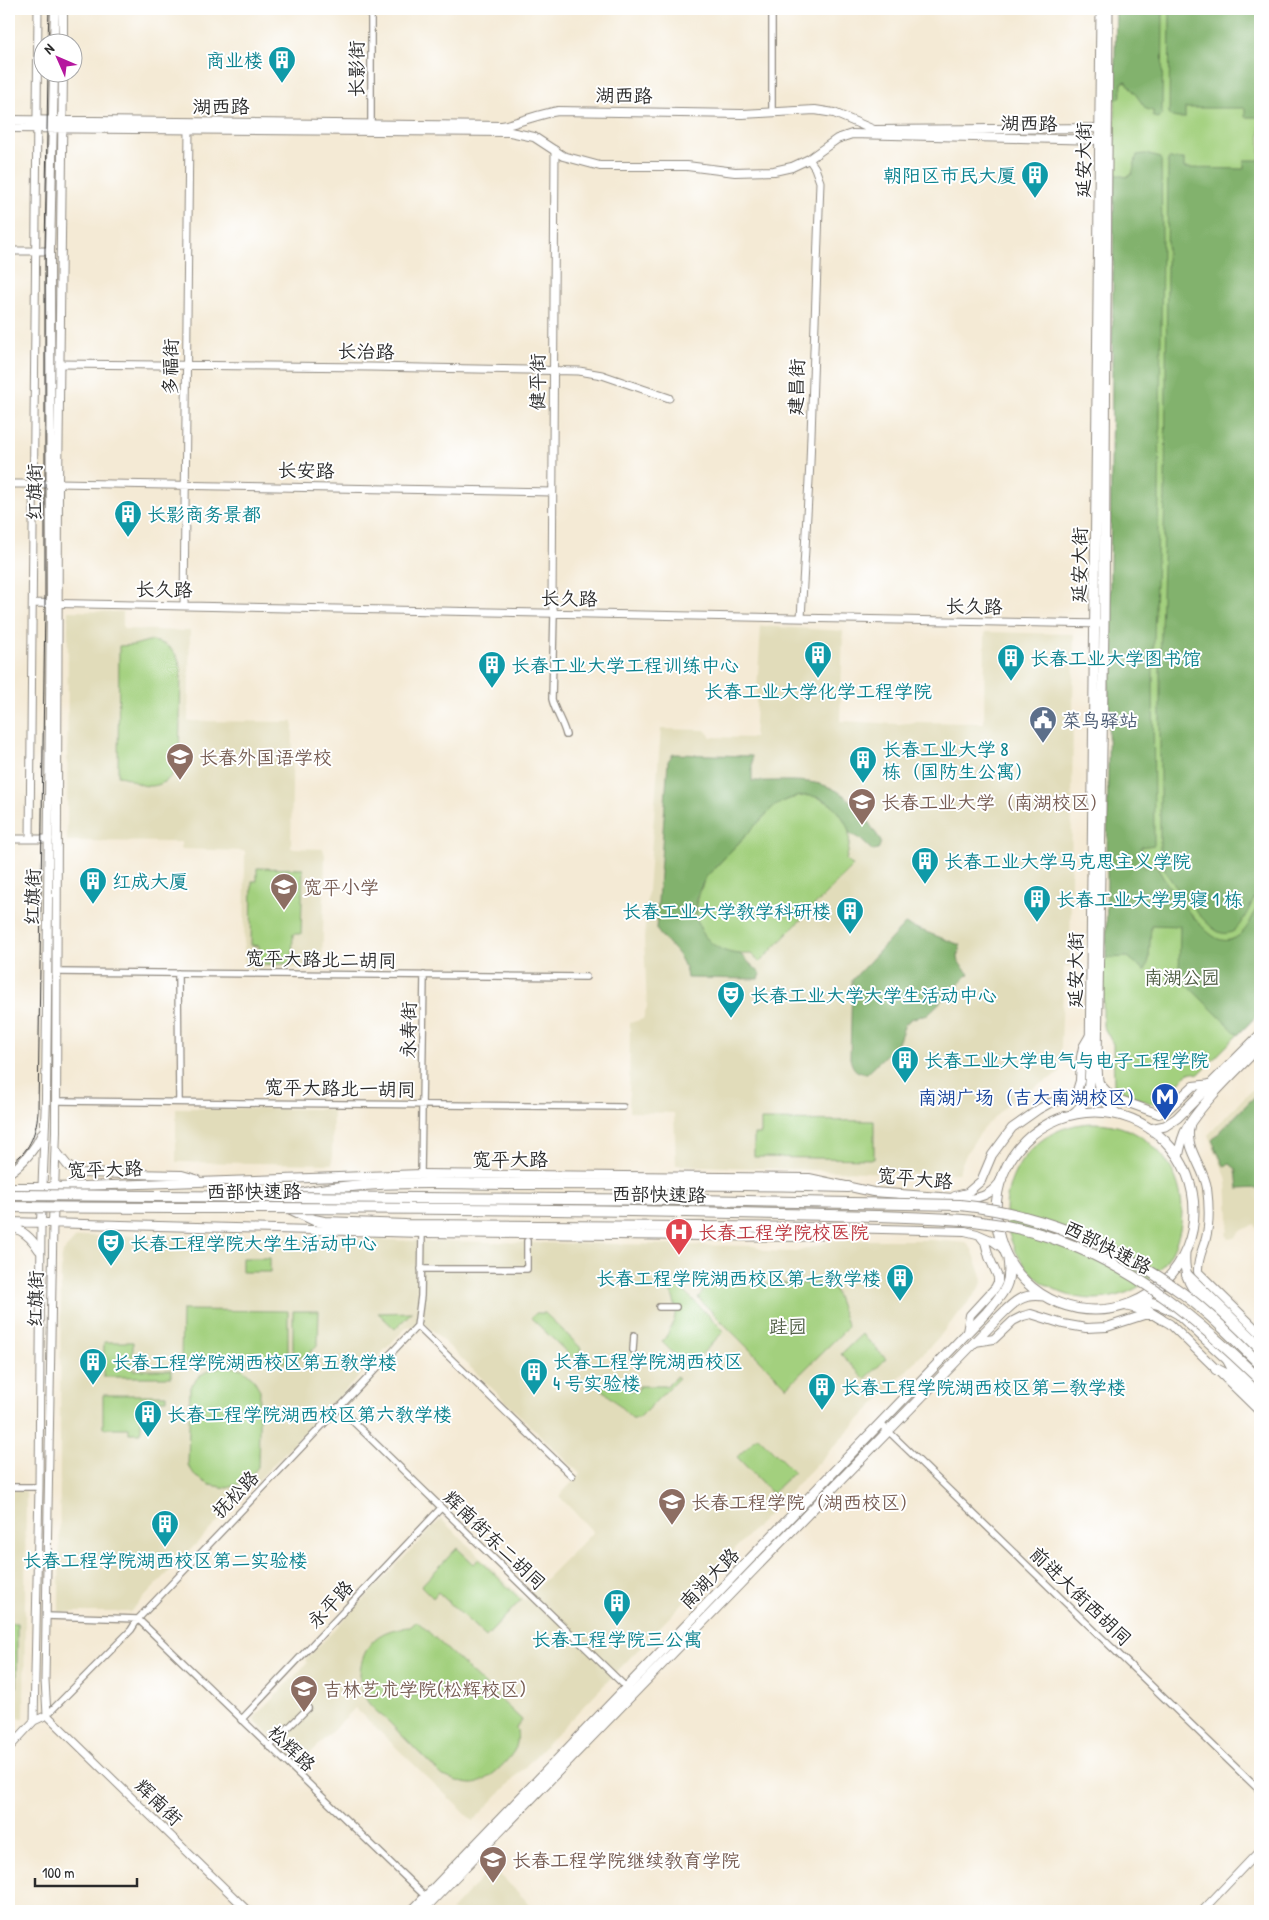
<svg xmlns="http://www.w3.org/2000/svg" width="1269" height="1920" viewBox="0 0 1269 1920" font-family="'Patrick Hand','LXGW WenKai TC',sans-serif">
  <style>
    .built { fill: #e1dcba }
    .green { fill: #a3d07e; stroke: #677e54 }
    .forest { fill: #82b26d; stroke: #566e4c }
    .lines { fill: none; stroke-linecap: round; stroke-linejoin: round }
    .minor-casing { stroke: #908a80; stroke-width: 8 }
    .tertiary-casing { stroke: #908a80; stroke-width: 9 }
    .secondary-casing { stroke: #908a80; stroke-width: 10 }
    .primary-casing { stroke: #908a80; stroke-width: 11 }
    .trunk-casing { stroke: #908a80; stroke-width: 12 }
    .minor { stroke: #fff; stroke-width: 5.5 }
    .tertiary { stroke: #fff; stroke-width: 7 }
    .secondary { stroke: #fff; stroke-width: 8 }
    .primary { stroke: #fff; stroke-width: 9 }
    .trunk { stroke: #fff; stroke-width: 10 }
    .tram { stroke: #2b2b2b; stroke-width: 1 }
    .trunk-bridge-casing { stroke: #908a80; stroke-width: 12; stroke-linecap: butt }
    .trunk-bridge { stroke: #fff; stroke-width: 10 }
    .labels { text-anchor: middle; stroke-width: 4; stroke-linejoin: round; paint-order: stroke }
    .culture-label { font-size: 19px; fill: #0d838f; stroke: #fff; text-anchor: start }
    .street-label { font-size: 19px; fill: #2b2b2b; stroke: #fff }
    .service-label { font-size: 19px; fill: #4e5e75; stroke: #fff; text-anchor: start }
    .education-label { font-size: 19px; fill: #785e54; stroke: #fff; text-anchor: start }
    .park-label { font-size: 19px; fill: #4f5d44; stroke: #fff }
    .transit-label { font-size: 19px; fill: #164399; stroke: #fff; text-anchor: end }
    .health-label { font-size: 19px; fill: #be3a42; stroke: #fff; text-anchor: start }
  </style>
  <rect width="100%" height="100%" fill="#fff"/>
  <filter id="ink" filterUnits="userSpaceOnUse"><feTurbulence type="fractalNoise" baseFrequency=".02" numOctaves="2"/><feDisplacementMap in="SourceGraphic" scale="10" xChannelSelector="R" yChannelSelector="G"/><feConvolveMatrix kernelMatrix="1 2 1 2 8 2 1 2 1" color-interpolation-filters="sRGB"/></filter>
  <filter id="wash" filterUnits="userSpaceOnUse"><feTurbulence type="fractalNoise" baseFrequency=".0096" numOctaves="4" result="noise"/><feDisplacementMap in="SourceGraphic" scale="20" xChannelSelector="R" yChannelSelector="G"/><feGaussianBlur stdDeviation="1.12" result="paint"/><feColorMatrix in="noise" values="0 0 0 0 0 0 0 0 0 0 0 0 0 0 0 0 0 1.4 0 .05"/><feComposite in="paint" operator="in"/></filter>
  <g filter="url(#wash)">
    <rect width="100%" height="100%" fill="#f4ead5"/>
    <!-- built -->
    <path class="built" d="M68,611l55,1v17l67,2 -2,90 105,1 -2,126 32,1 2,6 -3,114 -78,-2 1,-116 -64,-2v-7l-114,-1z
      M761,626l82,5 -3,90 59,3 17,-2 68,1 1,-91 89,2 -4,333h-6l-4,106 -47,26 -30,30 -16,23 -9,21 -36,1 -246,-9 -2,-52 -45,-1 1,-89 13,-4 4,-12 -3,-68 17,-210 44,1 6,7 43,1z
      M9,846h3l-2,162 -1,-1z
      M1260,1081v154l-5,-11 -16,8 -3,5 -7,2 -3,-5 2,-5 1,-11 -2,-39 -19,-44z
      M176,1108l157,1 -1,55 -156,-2z
      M223,1235l194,6 337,5 11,5 31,1 37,-12h98l35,3 6,6 11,30 -3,9 -41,49 -466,484 -118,-113 -56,57 -46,-46 54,-56 -2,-3 136,-141 84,81 68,-68 -34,-36 21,-22 -154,-150 -19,3 -277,285h-71l2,-350 2,-10 13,-14 9,-2z
      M9,1490l17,1 -2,227h-15z
      M492,1867l45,44h-86z"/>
    <!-- green -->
    <path class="green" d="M1116,9h144v1003l-61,62 -8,-2 -5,3 -18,19 1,1c-5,6 -8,8 -16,9l-33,-13 -6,-5 -1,-42 -10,-18v-60l3,-8 1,-48z
      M148,641c19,0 32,12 33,31l-2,90c-5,17 -21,29 -40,22 -9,-3 -10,-7 -21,-8l1,-130 15,-1z
      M811,795c33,11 45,32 35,65l7,6 -93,96 -9,-8c-7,0 -17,1 -24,-2 -36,-12 -36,-45 -21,-75l66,-69c13,-9 24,-12 39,-13z
      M257,868l46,1 -2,65h-8l-1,30h-33v-18l-8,-1 1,-64h5z
      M761,1120l113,1v38l-120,-2v-23h7z
      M1006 1211a88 88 0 1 1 176 0a88 88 0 1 1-176 0Z
      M242,1258h28v14h-28z
      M666,1283l11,1 47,47 -36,37 -26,-26c16,-21 18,-36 4,-59z
      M832,1283l16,44 -61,60 -89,-89 10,-14z
      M182,1310l106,1v51l-107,-1z
      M293,1311h26l-1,33 -12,13h-13z
      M412,1312l-17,17 -17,-16z
      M536,1313h9l36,35 -2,7 -5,4 -43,-41z
      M862,1334l24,25 -21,20 -24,-25z
      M104,1342h29v28h38v7h-68z
      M228,1366l15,3 10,9 7,12 -2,77 -9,11 -10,6 -12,4 -17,-3 -14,-8 -8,-12 2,-78 9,-11 12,-7z
      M677,1376l2,2 -40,40h-7l-33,-32 31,-1v5l8,1 1,-5h28z
      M103,1395h64v5h-23v4h-3v29h-12v-5h-26z
      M758,1436l36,36 -22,21 -35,-36z
      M457,1548l17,16 5,-5 42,41 -35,37 -48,-45 -5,6 -12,-12z
      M417,1621l105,99 -6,8c2,5 2,12 0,19 -5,12 -30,37 -43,37 -11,0 -21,-5 -30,-8 -19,-18 -37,-36 -55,-55 -7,-6 -17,-13 -22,-22 -8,-14 -8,-33 0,-48 8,-17 26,-23 44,-24z
      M9,1623h8v64h-8z"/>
    <!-- forest -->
    <path class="forest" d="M1116,9h47l-1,100v5l-4,4 -5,-1v-6l-7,-2 -20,-28 -4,2 -1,13 -3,3h-4z
      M1170,9h90v108h-15v-9h-60v10c-7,0 -12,1 -16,-5z
      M1145,154l16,4 1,81 -3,261 -6,165 1,180 -13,2 4,21 11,-4c6,17 42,62 57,72 7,5 14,6 22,2 13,-6 19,-25 25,-37v111l-22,23 -59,-58 1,-51 -29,-1 -2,35 -4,11 -17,-14 -22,1 8,-784 12,3 6,-3 5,-19z
      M1168,159h16v9l60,1v-9h16v726c-6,12 -17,40 -28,46 -7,3 -13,1 -18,-3 -11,-8 -42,-45 -48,-57 -4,-7 -5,-15 -6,-23v-184l5,-168z
      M673,754l79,2v25c54,1 83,-8 117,42 4,7 9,12 12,19l-3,8 -5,1 -14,-13 -9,-4c-13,-39 -44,-49 -78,-26l-66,69c-5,9 -10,19 -10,30 -1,26 19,46 44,47l21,20 -2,5 -72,-1c-3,-25 -18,-30 -31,-49l12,-168z
      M905,924l55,21c-4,17 -2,17 9,29l-41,40 -17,5 -6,5 -7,19 -31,30c-11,1 -15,-5 -17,-15l2,-78z
      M1260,1091v97l-22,1 -2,-20 -6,-5 -6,2 -12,-26z"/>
  </g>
  <g filter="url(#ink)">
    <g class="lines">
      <defs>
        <path id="minor" d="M371,9v118
          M772,9v104
          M554,614l-2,85c3,13 11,23 14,36
          M56,972l530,5
          M178,973l1,129
          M56,1101l567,6
          M421,1174l3,-199
          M421,1269h106v-28
          M659,1307h17
          M417,1326l155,150
          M633,1350l1,-15
          M338,1407l291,283
          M880,1423l380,368
          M9,1487h30
          M46,1616l92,3 288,278
          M47,1715l84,-85 7,-11 279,-293 4,-30 1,-63
          M241,1720l200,-212
          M269,1747l39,-39"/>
        <path id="tertiary" d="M9,251h41
          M59,364l311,3 209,4 23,4 67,23
          M58,483l494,9
          M9,484h41
          M34,603l1070,21
          M184,605l5,-476
          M554,614l-2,-11 3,-453
          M801,618l9,-155 10,-281 -5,-14 -6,-9
          M9,839h40
          M30,839l8,-830
          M47,1715l-2,-35 8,-456
          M47,1715l201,196
          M34,1721l5,-234 2,-264
          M9,1748l25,-27 13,-6
          M1202,1911l58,-61"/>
        <path id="secondary" d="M54,42l1,-33
          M63,42v-33
          M9,120l493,6c19,-4 37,-12 56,-15l184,3 73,-4 19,3 40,17 226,-2 7,7 -7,5 -248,-6 -15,5 -28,20 -17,8 -18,4 -39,1 -48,-6h-87l-37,-10 -29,-19 -24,-5 -501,-4
          M1099,1083l13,14 47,17 7,-3 27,-25 19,-2
          M1190,1126c-6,22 14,41 17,62 2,16 3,34 -1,50 -3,11 -9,22 -8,34l62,61
          M56,1151l12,15 13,7 101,2 14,4
          M9,1173c16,-11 26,-24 34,-41
          M9,1187h46l366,-13 388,4 64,14 94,7c16,-1 26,-6 35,-20
          M955,1196l12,-3 14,-12 11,-26 20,-27 27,-19 11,-6 22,-5 4,-4 4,-13 1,-24 2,-10 7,-12
          M9,1222l413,11 377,4 27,-3 15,-6 124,3 12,3 16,7 11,8
          M41,1223l5,-125 5,-494 -1,-353 4,-179
          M53,1224l3,-93 2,-648 5,-411
          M9,1225c14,6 22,12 30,25
          M967,1332l3,-17 25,-27 3,-6v-5l-9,-20 -4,-15 -4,-5
          M975,1342l19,-3 19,-18 10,-5 8,-2 32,10 23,4 21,-1 37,-12h10l16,9 90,88"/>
        <path id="primary" d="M1108,9l-4,615 -7,436c0,24 1,38 20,54
          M996 1211a99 99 0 1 1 198 0a99 99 0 1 1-198 0Z
          M1071,1115c20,-13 18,-30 19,-51l11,-1055
          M1150,1129l15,-3 12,-8 83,-83
          M1178,1157c2,-10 4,-20 9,-29 16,-27 51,-59 73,-82
          M1185,1253c-1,12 1,24 7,34 13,22 49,51 68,69
          M1137,1301c16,0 27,5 41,13l82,76
          M1127,1306l21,5 13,8
          M412,1911l575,-599c16,-19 25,-26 21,-53
          M422,1911l576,-593c15,-15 23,-25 46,-22"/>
        <path id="trunk" d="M295,1195c73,-17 151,-11 226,-11 109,0 218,0 327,3
          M291,1209l23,11 10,2 82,3 435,3
          M1187,1275l73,71
          M1228,1360l11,21
          M1216,1369l23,12 21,21"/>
      </defs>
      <!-- minor casing -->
      <use href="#minor" class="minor-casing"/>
      <!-- tertiary casing -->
      <use href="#tertiary" class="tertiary-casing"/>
      <!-- secondary casing -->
      <use href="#secondary" class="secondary-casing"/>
      <!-- primary casing -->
      <use href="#primary" class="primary-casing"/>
      <!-- trunk casing -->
      <use href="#trunk" class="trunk-casing"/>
      <!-- minor -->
      <use href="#minor" class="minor"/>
      <!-- tertiary -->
      <use href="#tertiary" class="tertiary"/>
      <!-- secondary -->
      <use href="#secondary" class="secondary"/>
      <!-- primary -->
      <use href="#primary" class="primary"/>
      <!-- trunk -->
      <use href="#trunk" class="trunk"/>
      <!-- tram -->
      <path class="tram" d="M48,42l1,-33
        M9,1164c20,-11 27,-29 29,-52l7,-508v-353l3,-179"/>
      <defs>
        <path id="trunk-bridge" d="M9,1195l686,5 265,5c77,8 152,38 215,83 31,21 58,50 85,76
          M9,1207c241,2 483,0 725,6 48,1 96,2 144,3 63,2 119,2 180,24 79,27 143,83 202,140"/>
      </defs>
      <!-- trunk-bridge casing -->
      <use href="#trunk-bridge" class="trunk-bridge-casing"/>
      <!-- trunk-bridge -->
      <use href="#trunk-bridge" class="trunk-bridge"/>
    </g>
  </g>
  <!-- icons -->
  <defs>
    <symbol id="building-pin" viewBox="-11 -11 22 30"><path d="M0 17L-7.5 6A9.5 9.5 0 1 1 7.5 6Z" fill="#0f9aa8" stroke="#fff"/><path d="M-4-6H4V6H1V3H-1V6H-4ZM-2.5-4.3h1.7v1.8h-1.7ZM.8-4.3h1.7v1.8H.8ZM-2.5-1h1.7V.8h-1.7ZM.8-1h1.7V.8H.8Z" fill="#fff"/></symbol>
    <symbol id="civic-pin" viewBox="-11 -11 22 30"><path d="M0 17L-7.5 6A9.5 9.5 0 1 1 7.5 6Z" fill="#5c6f8a" stroke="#fff"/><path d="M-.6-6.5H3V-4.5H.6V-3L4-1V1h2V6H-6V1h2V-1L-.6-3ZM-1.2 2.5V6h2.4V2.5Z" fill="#fff"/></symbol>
    <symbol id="school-pin" viewBox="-11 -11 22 30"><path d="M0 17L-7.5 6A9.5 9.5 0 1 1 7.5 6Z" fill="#8d6e63" stroke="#fff"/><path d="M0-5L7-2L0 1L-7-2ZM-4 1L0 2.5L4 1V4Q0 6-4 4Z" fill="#fff"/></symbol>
    <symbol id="university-pin" viewBox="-11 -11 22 30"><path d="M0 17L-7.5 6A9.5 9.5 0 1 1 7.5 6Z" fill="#8d6e63" stroke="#fff"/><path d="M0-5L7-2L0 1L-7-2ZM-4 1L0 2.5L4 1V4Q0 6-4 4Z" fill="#fff"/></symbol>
    <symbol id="theatre-pin" viewBox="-11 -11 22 30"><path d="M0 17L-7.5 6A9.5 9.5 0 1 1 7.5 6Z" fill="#0f9aa8" stroke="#fff"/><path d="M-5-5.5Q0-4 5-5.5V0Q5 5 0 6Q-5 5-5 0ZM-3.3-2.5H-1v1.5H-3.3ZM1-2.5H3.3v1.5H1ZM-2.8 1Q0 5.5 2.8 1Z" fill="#fff"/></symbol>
    <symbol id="metro-pin" viewBox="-11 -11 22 30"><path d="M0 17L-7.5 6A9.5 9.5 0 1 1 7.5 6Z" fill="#1a4fb4" stroke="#fff"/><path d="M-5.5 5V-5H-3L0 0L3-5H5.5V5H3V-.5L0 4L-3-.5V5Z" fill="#fff"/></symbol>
    <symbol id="hospital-pin" viewBox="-11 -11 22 30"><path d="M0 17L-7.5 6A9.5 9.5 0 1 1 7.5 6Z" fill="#e0444e" stroke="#fff"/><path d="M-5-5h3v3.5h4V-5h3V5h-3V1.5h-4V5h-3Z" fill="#fff"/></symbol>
  </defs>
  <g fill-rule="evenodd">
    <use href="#building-pin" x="266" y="44" width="32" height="43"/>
    <use href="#building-pin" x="1019" y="159" width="32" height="43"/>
    <use href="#building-pin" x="112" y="498" width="32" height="43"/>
    <use href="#building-pin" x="802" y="639" width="32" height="43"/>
    <use href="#building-pin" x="995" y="642" width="32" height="43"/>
    <use href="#building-pin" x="476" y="649" width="32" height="43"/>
    <use href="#civic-pin" x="1027" y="704" width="32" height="43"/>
    <use href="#school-pin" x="164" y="741" width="32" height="43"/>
    <use href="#building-pin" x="847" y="744" width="32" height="43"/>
    <use href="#university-pin" x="846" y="786" width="32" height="43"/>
    <use href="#building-pin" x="909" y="845" width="32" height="43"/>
    <use href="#building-pin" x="77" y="865" width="32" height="43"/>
    <use href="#school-pin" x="268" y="871" width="32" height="43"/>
    <use href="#building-pin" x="1021" y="883" width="32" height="43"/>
    <use href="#building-pin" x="834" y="895" width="32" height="43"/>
    <use href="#theatre-pin" x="715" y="979" width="32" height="43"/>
    <use href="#building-pin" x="889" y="1044" width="32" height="43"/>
    <use href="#metro-pin" x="1149" y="1081" width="32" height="43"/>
    <use href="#hospital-pin" x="663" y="1216" width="32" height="43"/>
    <use href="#theatre-pin" x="95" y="1227" width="32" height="43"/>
    <use href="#building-pin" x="884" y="1262" width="32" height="43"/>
    <use href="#building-pin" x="77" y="1346" width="32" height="43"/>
    <use href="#building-pin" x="518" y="1356" width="32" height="43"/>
    <use href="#building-pin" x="806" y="1371" width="32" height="43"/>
    <use href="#building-pin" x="132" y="1398" width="32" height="43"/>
    <use href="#university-pin" x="656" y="1486" width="32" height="43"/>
    <use href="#building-pin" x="149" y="1508" width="32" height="43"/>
    <use href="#building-pin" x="601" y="1587" width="32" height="43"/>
    <use href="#university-pin" x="288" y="1673" width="32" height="43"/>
    <use href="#university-pin" x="477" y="1844" width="32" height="43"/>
  </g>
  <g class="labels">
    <!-- culture labels -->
    <g class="culture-label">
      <text x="263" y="67" text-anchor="end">商业楼</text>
      <text x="1016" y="182" text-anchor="end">朝阳区市民大厦</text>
      <text x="147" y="521">长影商务景都</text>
      <text x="1030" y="665">长春工业大学图书馆</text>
      <text x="511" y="672">长春工业大学工程训练中心</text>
      <text x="818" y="698" text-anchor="middle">长春工业大学化学工程学院</text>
      <text x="882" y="756">长春工业大学 8<tspan x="882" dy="22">栋（国防生公寓）</tspan></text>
      <text x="944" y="868">长春工业大学马克思主义学院</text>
      <text x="112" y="888">红成大厦</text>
      <text x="1056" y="906">长春工业大学男寝 1 栋</text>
      <text x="831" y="918" text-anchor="end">长春工业大学教学科研楼</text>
      <text x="750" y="1002">长春工业大学大学生活动中心</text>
      <text x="924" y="1067">长春工业大学电气与电子工程学院</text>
      <text x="130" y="1250">长春工程学院大学生活动中心</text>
      <text x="881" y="1285" text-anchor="end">长春工程学院湖西校区第七教学楼</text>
      <text x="553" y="1368">长春工程学院湖西校区<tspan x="553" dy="22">4 号实验楼</tspan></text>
      <text x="112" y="1369">长春工程学院湖西校区第五教学楼</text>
      <text x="841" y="1394">长春工程学院湖西校区第二教学楼</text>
      <text x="167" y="1421">长春工程学院湖西校区第六教学楼</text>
      <text x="165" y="1567" text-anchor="middle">长春工程学院湖西校区第二实验楼</text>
      <text x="617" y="1646" text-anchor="middle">长春工程学院三公寓</text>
    </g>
    <!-- street labels -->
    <g class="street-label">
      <text transform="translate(356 69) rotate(-90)" y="7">长影街</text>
      <text transform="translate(624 95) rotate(1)" y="7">湖西路</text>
      <text x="221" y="113">湖西路</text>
      <text transform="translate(1029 123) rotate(1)" y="7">湖西路</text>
      <text transform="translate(1083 160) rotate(-90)" y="7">延安大街</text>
      <text transform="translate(366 351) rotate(1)" y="7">长治路</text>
      <text transform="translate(170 367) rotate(-89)" y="7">多福街</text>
      <text transform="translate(537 382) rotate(-90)" y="7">健平街</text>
      <text transform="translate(796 387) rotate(-88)" y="7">建昌街</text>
      <text transform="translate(306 470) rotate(1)" y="7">长安路</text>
      <text transform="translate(34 492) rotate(-90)" y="7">红旗街</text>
      <text transform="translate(1079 565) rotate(-89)" y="7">延安大街</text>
      <text transform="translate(164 589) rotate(1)" y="7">长久路</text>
      <text transform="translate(569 598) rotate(1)" y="7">长久路</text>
      <text transform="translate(974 606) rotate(1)" y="7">长久路</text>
      <text transform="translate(32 897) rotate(-89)" y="7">红旗街</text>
      <text transform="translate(321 959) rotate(1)" y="7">宽平大路北二胡同</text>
      <text transform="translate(1075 970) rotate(-90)" y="7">延安大街</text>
      <text transform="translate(408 1030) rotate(-89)" y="7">永寿街</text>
      <text transform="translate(340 1088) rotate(1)" y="7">宽平大路北一胡同</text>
      <text x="510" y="1166">宽平大路</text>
      <text transform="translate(105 1169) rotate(-2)" y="7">宽平大路</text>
      <text transform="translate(915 1178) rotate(5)" y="7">宽平大路</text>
      <text x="254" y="1198">西部快速路</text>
      <text transform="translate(659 1194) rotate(1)" y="7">西部快速路</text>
      <text transform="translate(1108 1247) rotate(27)" y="7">西部快速路</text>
      <text transform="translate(35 1299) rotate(-89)" y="7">红旗街</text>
      <text transform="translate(235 1494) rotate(-46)" y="7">抚松路</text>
      <text transform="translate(495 1540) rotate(44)" y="7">辉南街东二胡同</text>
      <text transform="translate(709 1578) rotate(-46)" y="7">南湖大路</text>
      <text transform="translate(1081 1596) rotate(44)" y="7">前进大街西胡同</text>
      <text transform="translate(330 1604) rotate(-47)" y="7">永平路</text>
      <text transform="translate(292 1748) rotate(44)" y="7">松辉路</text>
      <text transform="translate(159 1802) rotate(44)" y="7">辉南街</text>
    </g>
    <!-- service labels -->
    <g class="service-label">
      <text x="1062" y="727">菜鸟驿站</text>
    </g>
    <!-- education labels -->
    <g class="education-label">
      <text x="199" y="764">长春外国语学校</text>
      <text x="881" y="809">长春工业大学（南湖校区）</text>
      <text x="303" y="894">宽平小学</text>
      <text x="691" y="1509">长春工程学院（湖西校区）</text>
      <text x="323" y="1696">吉林艺术学院(松辉校区)</text>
      <text x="512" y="1867">长春工程学院继续教育学院</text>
    </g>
    <!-- park labels -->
    <g class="park-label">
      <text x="1182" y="984">南湖公园</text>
      <text x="788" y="1333">跬园</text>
    </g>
    <!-- transit labels -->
    <g class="transit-label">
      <text x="1146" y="1104">南湖广场（吉大南湖校区）</text>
    </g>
    <!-- health labels -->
    <g class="health-label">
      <text x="698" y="1239">长春工程学院校医院</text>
    </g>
  </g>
  <!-- margin -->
  <rect width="1269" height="1920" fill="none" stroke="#fff" stroke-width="30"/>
  <!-- north arrow -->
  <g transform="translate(58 58) rotate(315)"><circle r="24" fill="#ffffff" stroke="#aaaaaa"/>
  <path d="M0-4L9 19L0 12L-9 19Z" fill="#b5179e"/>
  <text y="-8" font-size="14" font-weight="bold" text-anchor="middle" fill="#2b2b2b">N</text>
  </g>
  <!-- scale -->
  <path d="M35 1878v8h102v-8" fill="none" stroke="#2b2b2b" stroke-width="2.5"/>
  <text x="42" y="1878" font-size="15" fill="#2b2b2b" stroke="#ffffff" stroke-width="4" paint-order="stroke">100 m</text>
</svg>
